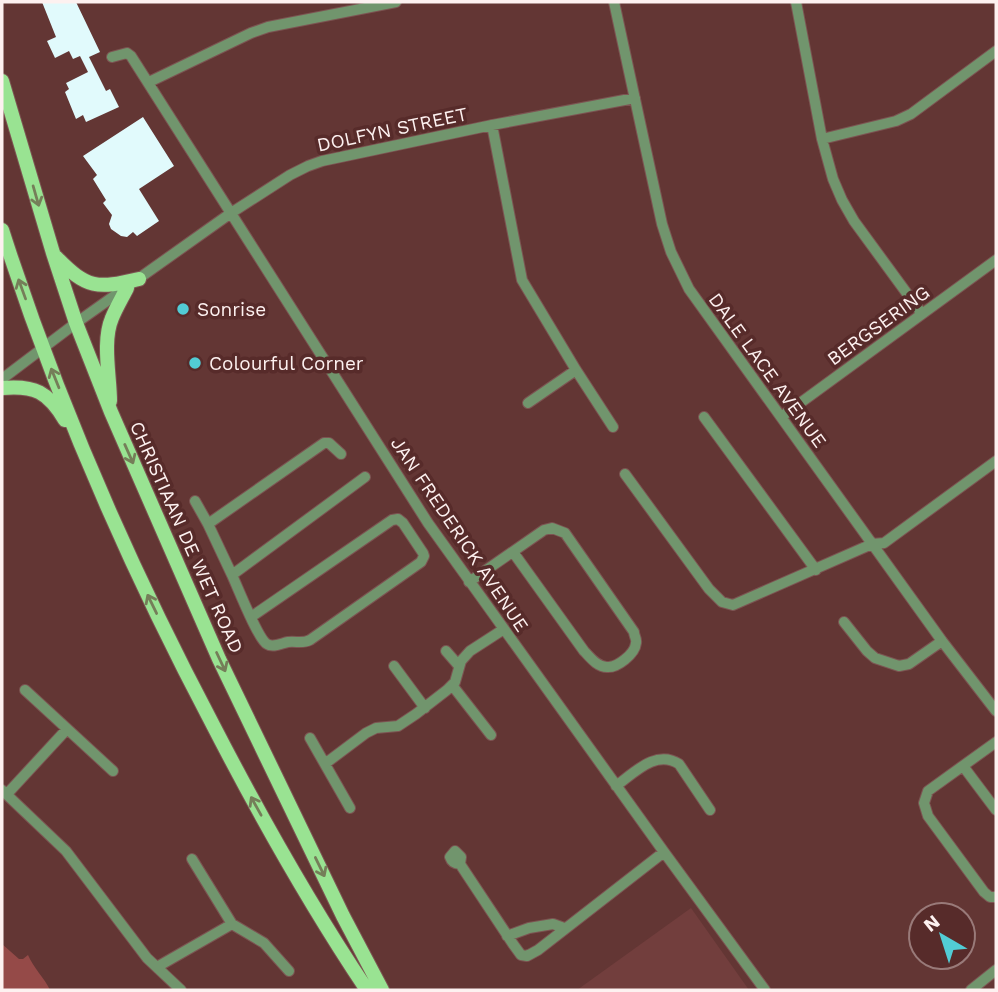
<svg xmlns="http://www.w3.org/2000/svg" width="998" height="992" viewBox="0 0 998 992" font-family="'Work Sans',sans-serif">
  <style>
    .built { fill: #723e3d }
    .green { fill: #954a48 }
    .building { fill: #e1fafc }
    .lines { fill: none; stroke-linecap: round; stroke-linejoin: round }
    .minor-casing { stroke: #7c5452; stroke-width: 12 }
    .major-casing { stroke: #7c5452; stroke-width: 16 }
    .minor { stroke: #71956d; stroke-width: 10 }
    .major { stroke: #99e392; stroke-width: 14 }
    .oneway { stroke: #757e59 }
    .poi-dot { fill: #52ccd5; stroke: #572b2a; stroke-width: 2.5 }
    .labels { text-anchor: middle; stroke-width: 7; stroke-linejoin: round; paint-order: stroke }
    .street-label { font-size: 19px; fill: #fdf1f0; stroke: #572b2a }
    .poi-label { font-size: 19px; fill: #fdf1f0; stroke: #572b2a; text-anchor: start }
  </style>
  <rect width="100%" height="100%" fill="#633634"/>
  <!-- built -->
  <path class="built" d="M691,908l58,82h-172z"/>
  <!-- green -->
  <path class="green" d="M2,944l17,15h4l5,-4c5,12 17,24 22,35h-48z"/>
  <!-- building -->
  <path class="building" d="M42,2h34l24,50 -11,5 17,34 4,-2 9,18 -33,15 -3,-7 -7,4 -11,-27 4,-3 -3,-6 22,-11 -8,-16 -7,3 -4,-8 -14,7 -8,-17 9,-4z
    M143,117l31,49 -35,23 20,32 -22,15 -4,-4 -6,5 -6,-1 -10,-7 -2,-5 3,-9 -9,-12 3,-3 -13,-21 4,-4 -14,-19z"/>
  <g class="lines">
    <defs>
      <path id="minor" d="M614,2l48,222 9,28 18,37 253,352 54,70
        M796,2l26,137 11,40 9,21 12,21 68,93
        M112,57l15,-4 4,3 297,467 236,329 101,138
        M149,82l102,-49 17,-6 128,-25
        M492,125l30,155 54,90 37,57
        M822,139l74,-18 15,-7 85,-63
        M2,379l74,-56 155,-110 59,-38 18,-9 14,-5 170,-36 143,-27
        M528,403l48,-33
        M704,417l112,153
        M781,417l215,-157
        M341,454l-12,-11h-5l-116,81 24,51 133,-98
        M625,474l84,115 13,13 11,3 139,-61 12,-1 112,-82
        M195,501l13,23
        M232,575c6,13 26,64 35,69 6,4 15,-1 21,-2 9,-1 14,2 22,-2l111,-78 3,-6 -1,-3 -20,-30 -5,-4 -6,1 -141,97
        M469,582l75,-52 8,-2 13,5 69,99c0,4 3,7 2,11 -1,11 -19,25 -29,24 -10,0 -17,-10 -23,-16l-71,-99
        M844,622l23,29 8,7 24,8 10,-2 33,-23
        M446,651l13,15
        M394,666l31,42
        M452,685l39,50
        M25,690l88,81
        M310,738l40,70
        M996,742l-68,49 -4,12 4,13 56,76 6,5h6
        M326,763l40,-30 10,-5 22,-2 18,-12 31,-24 8,-8 6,-21 9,-10 34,-22
        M963,766l33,44
        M616,786c18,-13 40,-37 63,-22l31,46
        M2,790l64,61 81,107 34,32
        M7,794l60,-65
        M460,864l1,-7 -6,-6 -5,6c2,6 5,7 10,7l53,80 8,11 6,1 11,-6 126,-98
        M232,924l32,19 25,28
        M507,936l22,-8 24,-4 11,4
        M157,967l75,-43 -40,-65
        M971,990l25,-20"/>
      <path id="major" d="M2,81l51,172 23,70 35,89 108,247 124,257 39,74
        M2,230c55,171 127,336 211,495 47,91 97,180 154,265
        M56,257c31,32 41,32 83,22
        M2,388c33,-3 46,4 63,32
        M110,401c0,-24 -8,-60 2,-83 4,-10 10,-20 15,-30"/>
    </defs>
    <!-- minor casing -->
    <use href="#minor" class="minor-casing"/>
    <!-- major casing -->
    <use href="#major" class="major-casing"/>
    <!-- minor -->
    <use href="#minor" class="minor"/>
    <!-- major -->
    <use href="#major" class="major"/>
  </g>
  <!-- one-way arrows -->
  <defs><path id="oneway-shaft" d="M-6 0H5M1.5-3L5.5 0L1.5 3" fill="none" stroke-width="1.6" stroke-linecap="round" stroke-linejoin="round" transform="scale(1.75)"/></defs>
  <g class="oneway">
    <use href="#oneway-shaft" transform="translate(36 196) rotate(74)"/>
    <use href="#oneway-shaft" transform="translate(22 289) rotate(-110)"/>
    <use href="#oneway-shaft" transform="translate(55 378) rotate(-112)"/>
    <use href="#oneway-shaft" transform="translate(129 454) rotate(66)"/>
    <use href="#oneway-shaft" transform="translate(152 604) rotate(-116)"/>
    <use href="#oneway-shaft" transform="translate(221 662) rotate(65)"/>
    <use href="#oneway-shaft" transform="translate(256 806) rotate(-119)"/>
    <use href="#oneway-shaft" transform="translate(320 867) rotate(64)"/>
  </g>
  <!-- markers -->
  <g class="poi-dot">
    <circle cx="183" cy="309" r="7"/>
    <circle cx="195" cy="363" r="7"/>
  </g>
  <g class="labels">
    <!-- street labels -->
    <g class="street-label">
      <text transform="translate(392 129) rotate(-12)" y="7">DOLFYN STREET</text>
      <text transform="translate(878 325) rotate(-36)" y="7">BERGSERING</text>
      <text transform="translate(768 370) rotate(54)" y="7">DALE LACE AVENUE</text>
      <text transform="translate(460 534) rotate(56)" y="7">JAN FREDERICK AVENUE</text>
      <text transform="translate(187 537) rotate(66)" y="7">CHRISTIAAN DE WET ROAD</text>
    </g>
    <!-- poi labels -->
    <g class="poi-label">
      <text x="197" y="316">Sonrise</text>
      <text x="209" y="370">Colourful Corner</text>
    </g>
  </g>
  <!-- border -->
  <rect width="998" height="992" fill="none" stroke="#fdf1f0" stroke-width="7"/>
  <!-- north arrow -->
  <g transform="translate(942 936) rotate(321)"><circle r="33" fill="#572b2a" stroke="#997a79" stroke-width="2"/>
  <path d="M0-5L12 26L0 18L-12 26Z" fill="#52ccd5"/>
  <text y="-10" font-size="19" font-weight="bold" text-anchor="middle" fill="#fdf1f0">N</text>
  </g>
</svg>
